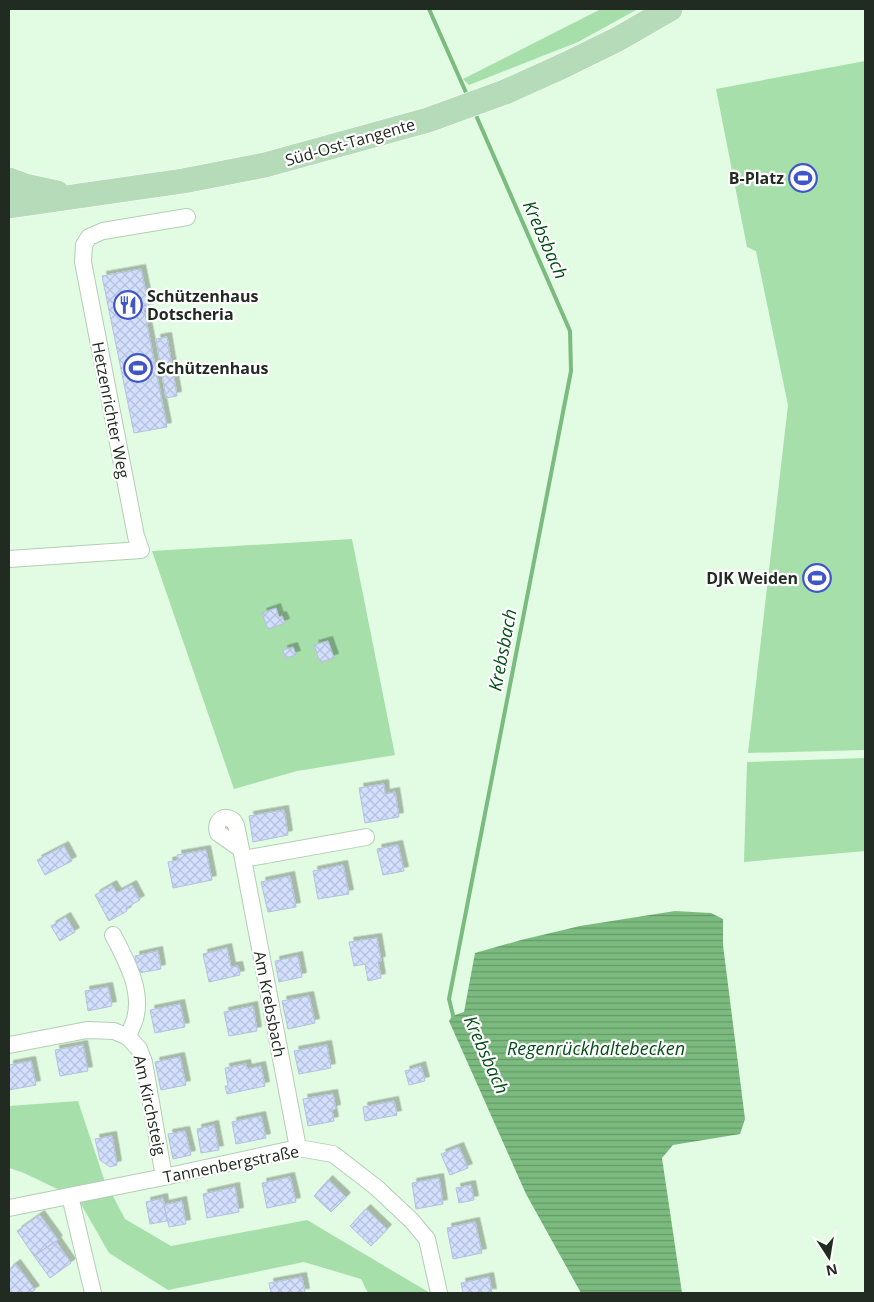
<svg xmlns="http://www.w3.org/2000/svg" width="874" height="1302" viewBox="0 0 874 1302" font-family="'Open Sans',sans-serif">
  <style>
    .green { fill: #a6dfaa }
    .water { fill: url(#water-rules) }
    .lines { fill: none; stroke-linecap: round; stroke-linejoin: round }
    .stream { stroke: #7cbb80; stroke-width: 4 }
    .building { fill: url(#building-cross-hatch); stroke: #b5c0df; filter: url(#shadow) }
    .minor-casing { stroke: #b3ceb4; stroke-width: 18 }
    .primary-casing { stroke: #fff; stroke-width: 26 }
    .minor { stroke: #fff; stroke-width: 16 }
    .primary { stroke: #b5dbb8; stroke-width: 25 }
    .labels { text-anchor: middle; stroke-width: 4.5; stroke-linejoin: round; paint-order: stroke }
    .street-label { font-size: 16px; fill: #212b21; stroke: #fff }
    .poi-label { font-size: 16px; font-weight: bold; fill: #212b21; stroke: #fff; text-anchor: end }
    .water-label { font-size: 18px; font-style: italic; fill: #054e16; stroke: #fff }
  </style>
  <defs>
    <pattern id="water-rules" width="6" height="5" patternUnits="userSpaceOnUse" patternTransform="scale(1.25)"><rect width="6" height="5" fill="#7cbb80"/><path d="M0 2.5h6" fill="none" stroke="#659868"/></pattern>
    <pattern id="building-cross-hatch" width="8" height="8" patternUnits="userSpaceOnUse" patternTransform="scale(1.25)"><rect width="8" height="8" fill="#d3dfff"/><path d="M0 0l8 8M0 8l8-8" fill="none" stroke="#b5c0da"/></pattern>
    <filter id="shadow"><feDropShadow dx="4.5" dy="-4.5" stdDeviation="0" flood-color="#0004"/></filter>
  </defs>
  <rect width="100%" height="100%" fill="#e1fce2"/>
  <!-- green -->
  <path class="green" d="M601,9h37l-60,33 -109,43 -6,-6z
    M865,61v689l-117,3 40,-348 -32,-154 -9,-4 -31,-158z
    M352,539l43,216 -98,16 -63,18 -82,-238z
    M865,758v93l-121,11 3,-100z
    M78,1101l26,78 21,40 46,27 136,-26 123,73h-62l-7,-14 -57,-17 -136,28 -59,-37 -31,-54 -54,-26 -15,-5v-62z"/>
  <!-- water -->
  <path class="water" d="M675,911l36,2 12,6v26l22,174 -5,15 -67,11 -11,13 20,135h-101l-55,-99 -77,-173 3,-5 12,-4 11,-59 46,-13 59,-14z"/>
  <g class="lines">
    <!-- stream -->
    <path class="stream" d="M429,9l39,88
      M454,1019l-5,-20 122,-628 -1,-40 -95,-218"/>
  </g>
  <!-- building -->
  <path class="building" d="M141,269l8,39 -5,1 23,118 -33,6 -32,-157z
    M167,337l10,59 -11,2 -10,-59z
    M276,608l3,9 3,-1 3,7 -17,6 -6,-16z
    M328,641l6,17 -14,4 -6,-17z
    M293,647l3,8 -11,3 -2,-8z
    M384,784l1,10 10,-2 4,25 -34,6 -6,-35z
    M284,810l4,25 -35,7 -4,-26z
    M398,845l6,26 -21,4 -6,-26z
    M64,846l8,15 -27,14 -8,-15z
    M206,850l6,30 -39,8 -5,-26 10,-2 -1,-5z
    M343,865l6,29 -31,5 -5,-28z
    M290,876l6,31 -28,5 -7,-30z
    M112,885l5,8 15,-8 8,15 -14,8 1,3 -18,10 -14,-26z
    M66,917l9,15 -15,9 -9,-15z
    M377,938l4,23h-3l3,17 -13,3 -3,-17 -11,2 -5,-24z
    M227,948l4,19 7,-1 2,9 -31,7 -6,-28z
    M158,951l3,18 -23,4 -3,-17z
    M298,956l4,21 -23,5 -4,-21z
    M108,987l4,19 -24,5 -3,-20z
    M309,996l6,27 -27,6 -6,-28z
    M180,1004l5,23 -30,6 -5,-23z
    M253,1006l4,25 -28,5 -5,-24z
    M83,1045l5,26 -28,5 -5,-26z
    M327,1045l4,23 -32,6 -5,-23z
    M180,1057l6,28 -25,5 -6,-28z
    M31,1061l5,24 -27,5v-25z
    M246,1064l1,5 14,-3 4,20 -38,8 -2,-8h3l-3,-18z
    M421,1066l4,15 -16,4 -4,-14z
    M333,1094l3,15 -4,1 2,11 -26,5 -5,-27z
    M394,1101l3,14 -32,6 -2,-14z
    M261,1116l5,22 -30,6 -4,-22z
    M214,1125l5,25 -18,3 -4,-24z
    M185,1131l6,24 -18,4 -5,-25z
    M112,1136l5,29 -7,2 -10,-7 -5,-21z
    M459,1147l9,21 -18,7 -9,-21z
    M290,1177l6,25 -29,6 -5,-25z
    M439,1178l4,26 -27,5 -4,-26z
    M328,1180l18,17 -15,15 -17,-16z
    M471,1185l3,15 -15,3 -3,-15z
    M235,1187l4,25 -32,6 -4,-24z
    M163,1198l4,23 -17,3 -4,-22z
    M182,1201l4,23 -17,3 -5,-22z
    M366,1209l21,20 -16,17 -21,-20z
    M40,1215l18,25 -24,16 -17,-25z
    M475,1222l7,31 -29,6 -6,-31z
    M56,1241l15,22 -21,15 -16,-22z
    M16,1264l19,26 -5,3h-21v-24z
    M302,1277l3,16h-34l-2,-10z
    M489,1277l3,16h-29l-2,-10z"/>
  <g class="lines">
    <defs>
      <path id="minor" d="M9,559l132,-9 -5,-14 -53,-274 1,-17 5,-8 14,-6 84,-14
        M241,849l-23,-16c-5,-15 12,-21 18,-8l7,34 55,289
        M243,859l123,-22
        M113,935c13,25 30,55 22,84 -2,6 -5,12 -7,18l11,12 5,13 20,115
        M9,1045l78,-15 27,1 14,6
        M70,1196l23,97
        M9,1208l155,-31 134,-29 35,6 44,34 35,33 15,18 12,54"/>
      <path id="primary" d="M9,180l16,6 32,7
        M9,206l174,-25 82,-16 163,-45 77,-28 60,-27 53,-26 52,-30"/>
    </defs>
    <!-- minor casing -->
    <use href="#minor" class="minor-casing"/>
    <!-- primary casing -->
    <use href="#primary" class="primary-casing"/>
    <!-- minor -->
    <use href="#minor" class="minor"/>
    <!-- primary -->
    <use href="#primary" class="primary"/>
  </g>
  <!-- icons -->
  <defs>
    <symbol id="stadium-ring" viewBox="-11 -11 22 22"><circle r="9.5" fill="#fff" stroke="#3e56c9" stroke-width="1.5"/><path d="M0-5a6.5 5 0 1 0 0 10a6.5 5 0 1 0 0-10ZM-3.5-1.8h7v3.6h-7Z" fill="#3e56c9"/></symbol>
    <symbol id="restaurant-ring" viewBox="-11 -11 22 22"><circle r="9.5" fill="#fff" stroke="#3e56c9" stroke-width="1.5"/><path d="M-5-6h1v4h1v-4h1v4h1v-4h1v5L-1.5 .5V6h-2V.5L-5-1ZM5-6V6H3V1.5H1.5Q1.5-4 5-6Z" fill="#3e56c9"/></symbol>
  </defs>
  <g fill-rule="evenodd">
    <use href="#stadium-ring" x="787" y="162" width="32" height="32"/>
    <use href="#restaurant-ring" x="112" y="289" width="32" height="32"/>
    <use href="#stadium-ring" x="122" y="352" width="32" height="32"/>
    <use href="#stadium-ring" x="801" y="562" width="32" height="32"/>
  </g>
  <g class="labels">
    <!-- street labels -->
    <g class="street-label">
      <text transform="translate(350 142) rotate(-16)" y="6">Süd-Ost-Tangente</text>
      <text transform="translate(111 410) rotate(79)" y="6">Hetzenrichter Weg</text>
      <text transform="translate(270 1004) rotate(79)" y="6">Am Krebsbach</text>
      <text transform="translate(150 1105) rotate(78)" y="6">Am Kirchsteig</text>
      <text transform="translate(231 1164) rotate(-11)" y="6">Tannenbergstraße</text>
    </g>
    <!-- poi labels -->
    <g class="poi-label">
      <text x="784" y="184">B-Platz</text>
      <text x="147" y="302" text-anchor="start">Schützenhaus<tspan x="147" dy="18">Dotscheria</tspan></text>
      <text x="157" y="374" text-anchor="start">Schützenhaus</text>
      <text x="798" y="584">DJK Weiden</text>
    </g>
    <!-- water labels -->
    <g class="water-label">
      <text transform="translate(545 240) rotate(66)" y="6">Krebsbach</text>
      <text transform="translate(503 650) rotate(-79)" y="6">Krebsbach</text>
      <text x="596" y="1055">Regenrückhaltebecken</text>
      <text transform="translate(486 1055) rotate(66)" y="6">Krebsbach</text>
    </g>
  </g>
  <!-- border -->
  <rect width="874" height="1302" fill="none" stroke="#212b21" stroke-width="20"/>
  <!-- north arrow -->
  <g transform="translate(829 1257) rotate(168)" stroke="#ffffff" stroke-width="4" paint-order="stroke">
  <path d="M0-4L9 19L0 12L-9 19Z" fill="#212b21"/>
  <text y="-8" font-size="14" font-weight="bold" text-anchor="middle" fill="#212b21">N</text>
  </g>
</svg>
